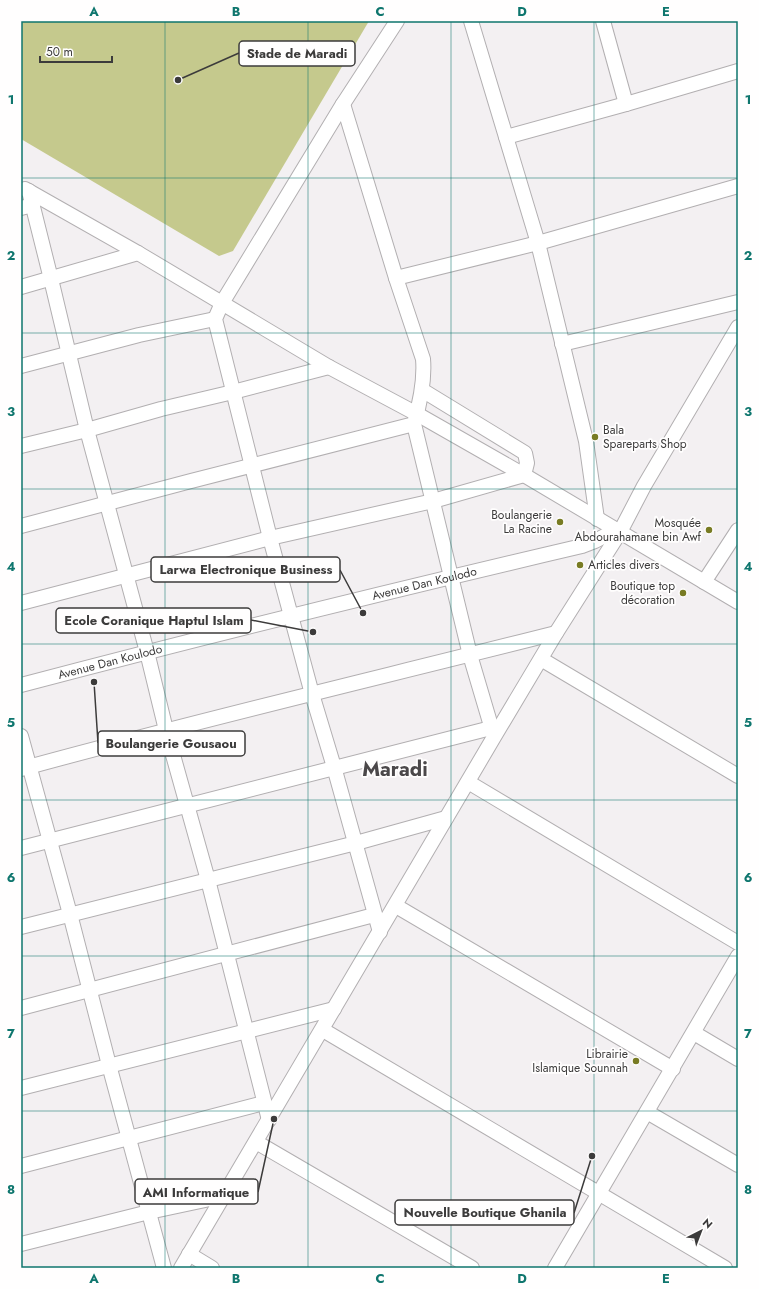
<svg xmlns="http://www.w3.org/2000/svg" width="759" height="1289" viewBox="0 0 759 1289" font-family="Jost,sans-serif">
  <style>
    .garden { fill: #c5c98d }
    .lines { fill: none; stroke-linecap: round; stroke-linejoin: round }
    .minor-casing { stroke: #b2afb1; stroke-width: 16 }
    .minor { stroke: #fff; stroke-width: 14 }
    .grid { fill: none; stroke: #0f766e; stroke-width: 1; stroke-opacity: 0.55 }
    .poi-dot { fill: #787b23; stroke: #fffefe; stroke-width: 1.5 }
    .labels { text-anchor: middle; stroke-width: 3.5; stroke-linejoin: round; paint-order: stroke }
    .poi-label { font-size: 12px; fill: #3c3b3b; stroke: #fffefe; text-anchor: end }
    .street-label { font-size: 12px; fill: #3c3b3b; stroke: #fffefe }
    .town-label { font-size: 20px; font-weight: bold; fill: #4b484a; stroke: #fffefe }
    .leader { fill: none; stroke: #3c3b3b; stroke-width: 1.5 }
    .callout-dot { fill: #3c3b3b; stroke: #fffefe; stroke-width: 1.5 }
    .callout { fill: #fffefe; stroke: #3c3b3b; stroke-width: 1.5 }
    .callout-label { font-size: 13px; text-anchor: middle; font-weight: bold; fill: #3c3b3b }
    .neatline { fill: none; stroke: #0f766e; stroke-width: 1.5 }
    .grid-label { font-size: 13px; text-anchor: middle; font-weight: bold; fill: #0f766e }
  </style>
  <rect width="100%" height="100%" fill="#f3f0f2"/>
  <!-- garden -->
  <path class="garden" d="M21,21h348l-136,230 -14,5 -198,-117z"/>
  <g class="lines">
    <defs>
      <g id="minor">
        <path d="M471,21l67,222 48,198 11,78"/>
        <path d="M603,21l23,83"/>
        <path d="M506,137l120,-33 112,-33"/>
        <path d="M25,189l113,64 191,114 88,47 107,61 214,127"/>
        <path d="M29,191l22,88 36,151 60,222 19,78 42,150 61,240"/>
        <path d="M21,208l12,-3"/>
        <path d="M396,278l142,-35 200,-57"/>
        <path d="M21,287l117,-34"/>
        <path d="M562,344l176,-42"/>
        <path d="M21,366l118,-31 76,-16"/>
        <path d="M414,424l56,231 24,81"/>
        <path d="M21,446l66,-16 74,-21 72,-17 96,-25"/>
        <path d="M21,526l170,-45 223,-57c6,-21 11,-43 9,-65l-27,-81 -53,-174"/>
        <path d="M704,582l34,-52"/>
        <path d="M21,603l249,-65 163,-37 91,-26 3,-12 -2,-10 -103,-63"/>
        <path d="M541,659l197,117"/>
        <path id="s1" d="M21,685c186,-49 373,-95 561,-139l13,-5 21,-11"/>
        <path d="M21,736l49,178 39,151 55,203"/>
        <path d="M21,769c178,-49 357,-91 535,-136"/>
        <path d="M468,782l270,161"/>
        <path d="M21,848l470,-120"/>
        <path d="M396,906l277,163"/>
        <path d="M21,927l335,-84 90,-25"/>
        <path d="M380,932l-46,-165 -22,-73 -42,-156 -55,-219 7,-16 121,-199 54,-83"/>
        <path d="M21,1008l353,-93"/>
        <path d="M323,1030l402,238"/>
        <path d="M694,1033l44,26"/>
        <path d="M21,1088l313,-79"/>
        <path d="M647,1112l91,53"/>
        <path d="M256,1142l216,126"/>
        <path d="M21,1166l243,-63"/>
        <path d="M21,1244l128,-32 75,-16"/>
        <path d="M189,1254l23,14"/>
        <path d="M181,1268l313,-531 62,-104 64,-101 24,-46 94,-159"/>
        <path d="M555,1268l183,-312"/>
      </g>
    </defs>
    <!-- minor casing -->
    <use href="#minor" class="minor-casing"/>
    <!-- minor -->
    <use href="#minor" class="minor"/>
  </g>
  <!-- grid -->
  <path class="grid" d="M165,21v1247M308,21v1247M451,21v1247M594,21v1247M21,178h717M21,333h717M21,489h717M21,644h717M21,800h717M21,956h717M21,1111h717"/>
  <!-- markers -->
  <g class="poi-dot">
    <circle cx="595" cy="437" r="4"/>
    <circle cx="560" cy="522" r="4"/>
    <circle cx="709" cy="530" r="4"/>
    <circle cx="580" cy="565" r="4"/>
    <circle cx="683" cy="593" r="4"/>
    <circle cx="636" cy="1061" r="4"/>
  </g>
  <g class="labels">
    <!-- poi labels -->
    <g class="poi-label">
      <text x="603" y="434" text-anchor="start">Bala<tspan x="603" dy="14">Spareparts Shop</tspan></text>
      <text x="552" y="519">Boulangerie<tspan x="552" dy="14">La Racine</tspan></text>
      <text x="701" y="527">Mosquée<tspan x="701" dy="14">Abdourahamane bin Awf</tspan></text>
      <text x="588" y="569" text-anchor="start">Articles divers</text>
      <text x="675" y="590">Boutique top<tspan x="675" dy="14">décoration</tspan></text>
      <text x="628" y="1058">Librairie<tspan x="628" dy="14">Islamique Sounnah</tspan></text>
    </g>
    <!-- street labels -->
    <g class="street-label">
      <text dy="4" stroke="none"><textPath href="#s1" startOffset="416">Avenue Dan Koulodo</textPath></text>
      <text dy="4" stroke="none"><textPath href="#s1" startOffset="92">Avenue Dan Koulodo</textPath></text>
    </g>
    <!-- town labels -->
    <g class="town-label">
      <text x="395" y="776">Maradi</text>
    </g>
  </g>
  <!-- callouts -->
  <path class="leader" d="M178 80L239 53M363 613L340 570M313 632L251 620M94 682L98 743M274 1119L258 1192M592 1156L574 1213"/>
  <g class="callout-dot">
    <circle cx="178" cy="80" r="4"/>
    <circle cx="363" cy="613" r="4"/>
    <circle cx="313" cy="632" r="4"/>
    <circle cx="94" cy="682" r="4"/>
    <circle cx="274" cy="1119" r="4"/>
    <circle cx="592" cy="1156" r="4"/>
  </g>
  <g class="callout">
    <rect x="239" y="41" width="116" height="25" rx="4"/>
    <rect x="151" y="557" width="189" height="25" rx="4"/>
    <rect x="56" y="608" width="195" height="25" rx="4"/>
    <rect x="98" y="731" width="147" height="25" rx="4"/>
    <rect x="135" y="1179" width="123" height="25" rx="4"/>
    <rect x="395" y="1200" width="179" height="25" rx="4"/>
  </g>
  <g class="callout-label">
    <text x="297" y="58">Stade de Maradi</text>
    <text x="246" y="574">Larwa Electronique Business</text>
    <text x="154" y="625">Ecole Coranique Haptul Islam</text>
    <text x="171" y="748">Boulangerie Gousaou</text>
    <text x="196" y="1197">AMI Informatique</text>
    <text x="485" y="1217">Nouvelle Boutique Ghanila</text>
  </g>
  <!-- border -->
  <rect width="759" height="1289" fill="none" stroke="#fffefe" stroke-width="44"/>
  <!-- north arrow -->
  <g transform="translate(701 1231) rotate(42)" stroke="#fffefe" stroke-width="3" paint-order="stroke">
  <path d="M0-3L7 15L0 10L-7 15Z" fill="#3c3b3b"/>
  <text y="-6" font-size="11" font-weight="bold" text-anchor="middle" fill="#3c3b3b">N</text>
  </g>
  <!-- scale -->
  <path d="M40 56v6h72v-6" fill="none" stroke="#3c3b3b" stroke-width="2"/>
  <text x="46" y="56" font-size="12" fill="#3c3b3b" stroke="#fffefe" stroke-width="3" paint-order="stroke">50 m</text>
  <rect x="22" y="22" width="715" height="1245" class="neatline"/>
  <g class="grid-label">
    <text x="94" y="16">A</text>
    <text x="236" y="16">B</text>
    <text x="380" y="16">C</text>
    <text x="522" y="16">D</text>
    <text x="666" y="16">E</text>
    <text x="11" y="104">1</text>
    <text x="748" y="104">1</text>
    <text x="11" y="260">2</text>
    <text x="748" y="260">2</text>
    <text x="11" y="416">3</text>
    <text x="748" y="416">3</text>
    <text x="11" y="571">4</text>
    <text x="748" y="571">4</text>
    <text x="11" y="727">5</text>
    <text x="748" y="727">5</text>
    <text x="11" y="882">6</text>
    <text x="748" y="882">6</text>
    <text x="11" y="1038">7</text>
    <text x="748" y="1038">7</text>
    <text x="11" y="1194">8</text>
    <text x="748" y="1194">8</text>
    <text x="94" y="1283">A</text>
    <text x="236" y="1283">B</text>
    <text x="380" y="1283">C</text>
    <text x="522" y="1283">D</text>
    <text x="666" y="1283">E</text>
  </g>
</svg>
